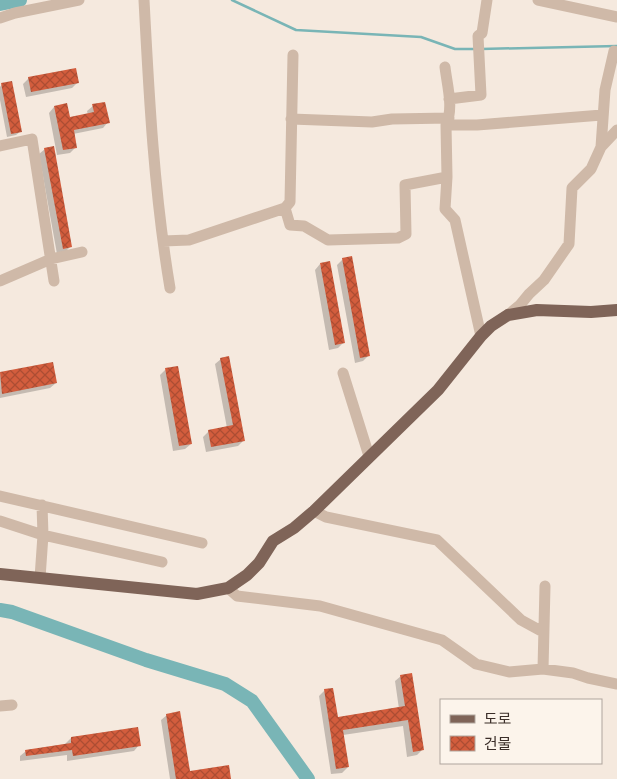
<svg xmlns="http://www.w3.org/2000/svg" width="617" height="779" viewBox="0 0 617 779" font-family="'DM Sans','Noto Sans KR',sans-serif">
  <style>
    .shadow { fill: #0003 }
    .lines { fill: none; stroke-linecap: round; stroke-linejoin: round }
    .stream { stroke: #79b5b6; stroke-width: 2.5 }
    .river { stroke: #79b5b6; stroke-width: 14 }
    .building { fill: url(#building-cross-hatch) }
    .minor { stroke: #cfb9a8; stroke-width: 11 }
    .major { stroke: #7f6458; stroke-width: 12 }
  </style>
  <defs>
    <pattern id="building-cross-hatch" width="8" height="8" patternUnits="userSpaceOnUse" patternTransform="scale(1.25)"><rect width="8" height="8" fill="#d35d3d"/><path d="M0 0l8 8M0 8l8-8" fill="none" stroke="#ac4d33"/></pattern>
  </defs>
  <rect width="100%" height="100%" fill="#f5e9de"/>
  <!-- shadow -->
  <path class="shadow" d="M29,78l49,4 -6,6 -46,9 -3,-13z
    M2,84l19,47 -5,4 -9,2 -7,-37v-13z
    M93,106l15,16 -5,6 -30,6 3,13 -6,6 -13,2 -8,-42 5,-6 15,12 19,-4 -1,-4z
    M45,149l25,98 -5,5 -8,2 -18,-100z
    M343,259l25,97 -5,5 -8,2 -18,-98z
    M320,264l24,78 -6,6 -9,2 -14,-80z
    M221,359l23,81 -6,6 -32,6 -3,-15 6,-6 18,-3 -12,-64z
    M52,363l4,20 -6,5 -50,10v-25z
    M166,369l25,75 -6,5 -12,2 -13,-76z
    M401,676l22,73 -6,6 -10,2 -4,-31 -60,9 5,32 -6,6 -11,1 -12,-78 6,-6 12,28 62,-9 -4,-28z
    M167,715l21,57 42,7h-60l-9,-59z
    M71,738l68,7 -5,6 -67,10v-6l-47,6v-5l6,-5 39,-7z"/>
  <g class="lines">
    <!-- stream -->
    <path class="stream" d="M232,0l64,30 125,7 34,12h21
      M481,49l136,-3"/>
    <!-- river -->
    <path class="river" d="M0,4l20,-4
      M0,610l12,2 134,48 79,24 27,17 56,78"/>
  </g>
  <!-- building -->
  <path class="building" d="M76,68l3,15 -48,9 -3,-15z
    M12,81l10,51 -11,2 -10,-51z
    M105,102l5,21 -36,7 3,18 -14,2 -9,-44 13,-3 3,14 24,-5 -2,-8z
    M54,146l18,101 -9,2 -19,-101z
    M352,256l18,100 -10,2 -18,-100z
    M330,261l15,82 -10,2 -15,-82z
    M229,356l16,85 -34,6 -3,-17 25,-5 -13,-67z
    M53,362l4,21 -55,11 -2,-22z
    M178,366l14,78 -13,2 -14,-78z
    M412,673l12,77 -11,2 -5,-32 -65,10 6,37 -13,2 -12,-80 9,-1 5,29 67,-11 -5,-31z
    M180,711l10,60 39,-6 2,14h-55l-10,-65z
    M138,727l3,19 -68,10 -1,-6 -46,6 -1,-6 46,-7v-6z"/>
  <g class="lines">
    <!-- minor -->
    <path class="minor" d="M144,0c5,96 10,193 26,288
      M538,0l79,17
      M0,18l15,-5 64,-13
      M445,67c2,18 9,41 1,58l1,52 -2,32 10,11 26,116
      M449,99l32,-4 -3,-59 4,-3 5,-33
      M291,119l81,3 20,-3 57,-1
      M446,125h31l125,-10
      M0,146l32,-7 22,142
      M601,147l16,-17
      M285,208l5,17 14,1 24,14 70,-2 8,-4 -1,-49 42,-8
      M163,241l26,-1 96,-32 5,-6 3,-147
      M0,281l51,-22 31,-7
      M508,315l12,-10 9,-11 15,-14 25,-36 3,-56 19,-19 10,-22 4,-57 9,-39
      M343,373l26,83
      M0,496l202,47
      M314,511l12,6 111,23 84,80 22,12
      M0,521l43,14 119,27
      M40,578l3,-43 -1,-30
      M228,588l9,8 83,10 122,34 34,24 33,8 34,-3 30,4 15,5 29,6
      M543,669l2,-83
      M0,706l12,-1"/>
    <!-- major -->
    <path class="major" d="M0,574l197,20 31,-6 19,-13 12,-12 14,-22 21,-13 20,-17 124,-121 43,-54 10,-10 17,-11 29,-5 54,2 26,-2"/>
  </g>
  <!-- legend -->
  <rect x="440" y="699" width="162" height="65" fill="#fcf4eb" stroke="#afa59d"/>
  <rect x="450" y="715" width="25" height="8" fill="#7f6458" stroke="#afa59d"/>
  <text x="484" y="724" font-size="15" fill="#3b2e29">도로</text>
  <rect x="450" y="736" width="25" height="15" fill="url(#building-cross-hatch)" stroke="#afa59d"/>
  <text x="484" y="749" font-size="15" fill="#3b2e29">건물</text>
</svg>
